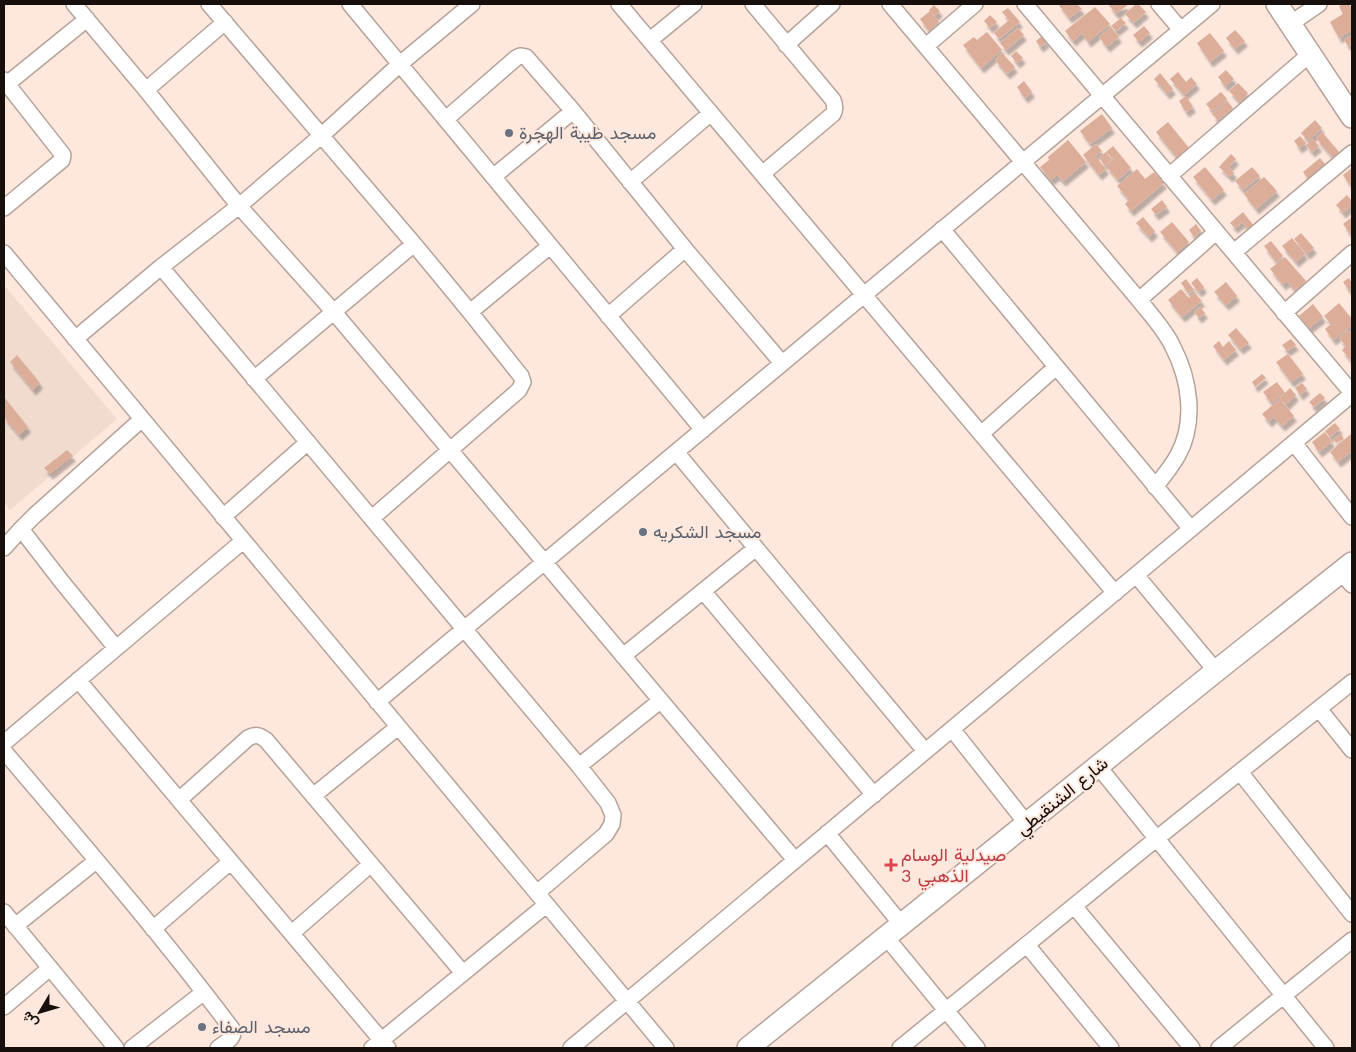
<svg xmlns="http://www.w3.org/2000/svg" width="1356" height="1052" viewBox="0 0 1356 1052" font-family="'Work Sans',Vazirmatn,sans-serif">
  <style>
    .education { fill: #f1dace }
    .building { fill: #dcad98; filter: url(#shadow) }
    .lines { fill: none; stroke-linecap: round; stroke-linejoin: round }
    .street-casing { stroke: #b6a299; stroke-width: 18 }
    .secondary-casing { stroke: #b6a299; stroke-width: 24 }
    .street { stroke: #fff; stroke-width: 15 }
    .secondary { stroke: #fff; stroke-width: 21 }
    .worship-dot { fill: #6b7280; stroke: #fee8de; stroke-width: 2 }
    .health-dot { fill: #e0444e; stroke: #fee8de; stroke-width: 2 }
    .labels { text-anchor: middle; stroke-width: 4; stroke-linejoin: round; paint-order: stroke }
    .worship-label { font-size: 18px; fill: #5b616d; stroke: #fee8de; text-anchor: start }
    .street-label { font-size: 18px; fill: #160f0b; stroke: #fee8de }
    .health-label { font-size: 18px; fill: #be3a42; stroke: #fee8de; text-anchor: start }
  </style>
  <defs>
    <filter id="shadow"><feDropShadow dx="3" dy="5.5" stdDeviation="1" flood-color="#0004"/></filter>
  </defs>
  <rect width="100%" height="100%" fill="#fee8de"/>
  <!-- education -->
  <path class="education" d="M4,285l113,134 -107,91 -6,-8z"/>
  <!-- building -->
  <path class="building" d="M1058,4h19l5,5 -13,9z
    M1108,4h21l-13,10z
    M1136,4h2l8,8 -12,11 -9,-9z
    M1343,4h6l3,5v21l-13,8 -9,-16 13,-8 -4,-8z
    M934,5l6,6 -5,5 -6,-6z
    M1095,7l15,17 -22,18 -6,-9 -9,8 -8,-10z
    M1008,8l12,14 -21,17 -5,-6 15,-13 -7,-8z
    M930,11l9,11 -10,9 -9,-12z
    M990,15l7,7 -7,6 -6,-7z
    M1121,18l5,5 -10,8 -5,-5z
    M1144,26l6,7 -11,9 -6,-7z
    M1111,27l8,10 -12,10 -8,-10z
    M1018,28l6,7 -18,15 -6,-7z
    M1235,30l10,11 -10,8 -9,-11z
    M987,32l15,18 -21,18 -18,-23 11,-8 3,3z
    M1210,33l14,18 -14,11 -13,-19z
    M1042,36l5,6 -7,5 -4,-6z
    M1350,36l2,2v5l-4,3 -4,-6z
    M1016,51l7,7 -6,5 -6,-7z
    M1002,53l13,14 -8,7 -12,-14z
    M1226,70l8,9 -9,7 -7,-9z
    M1178,72l8,10 5,-5 6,7 -13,11 -14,-16z
    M1160,73l13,16 -6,5 -13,-15z
    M1024,81l8,11 -7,6 -8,-11z
    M1238,83l10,10 -8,9 -11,-11z
    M1221,92l6,7 -15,12 -6,-7z
    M1186,96l7,11 -7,5 -7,-11z
    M1227,101l6,7 -15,12 -6,-6z
    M1102,114l10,14 -22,16 -10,-13z
    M1315,120l7,8 -14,13 -7,-8z
    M1168,122l21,26 -12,10 -21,-26z
    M1322,132l18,21 -7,5 -17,-20z
    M1300,136l6,7 -7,5 -5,-7z
    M1313,139l6,7 -7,6 -6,-7z
    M1068,140l18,22 -23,19 -6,-6 -6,5 -11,-13 9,-7 -1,-3z
    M1096,144l6,7 -7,5 11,13 -7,6 -16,-20z
    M1113,146l18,22 -13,12 -12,-14 10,-9 -3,2 -7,-7z
    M1106,152l6,8 -8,5 -5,-8z
    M1231,154l5,5 -7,8 5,6 -4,4 -11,-10z
    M1320,158l6,7 -18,14 -5,-7z
    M1205,167l19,23 -12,10 -19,-23z
    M1252,167l8,9 -17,14 -8,-9z
    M1352,168v20l-9,-13z
    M1137,169l8,10 9,-7 10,11 -33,28 -6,-7 4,-4 -12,-14z
    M1264,177l13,14 -21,18 -12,-15z
    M1347,195l5,6v4l-9,8 -7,-8z
    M1162,200l5,7 -11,8 -5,-6z
    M1243,212l10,13 -5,4 -6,-7 -7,6 -5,-5z
    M1143,217l12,14 -6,6 -13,-14z
    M1352,217v20l-9,-13z
    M1172,222l17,20 -12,10 -17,-20z
    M1196,224l5,7 -7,6 -5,-7z
    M1301,233l13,15 -7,6 -13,-15z
    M1292,238l13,16 -9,8 -14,-16z
    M1271,241l12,15 -7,6 -12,-16z
    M1285,257l21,24 -11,9 -8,-9 -4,4 -13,-16z
    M1197,278l7,9 -5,5 -8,-9z
    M1349,278l3,5v12l-9,-13z
    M1186,279l8,11 -5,4 -8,-11z
    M1226,282l11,14 -11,9 -12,-13z
    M1181,289l8,9 6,-5 7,8 -20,16 -14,-17z
    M1339,303l13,16v6l-19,15 -8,-11 6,-5 -7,-8z
    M1313,304l10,13 -14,11 -10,-12z
    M1200,307l5,6 -6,5 -5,-6z
    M1236,328l13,15 -9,6 -12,-14z
    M1348,330l4,5v27l-10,-12 4,-4 -7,-8z
    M1291,339l5,6 -9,6 -5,-6z
    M1219,341l4,6 6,-6 7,9 -12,10 -11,-14z
    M1288,354l15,20 -12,8 -15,-20z
    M17,355l23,28 -7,7 -23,-28z
    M1262,374l4,4 -11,9 -3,-5z
    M1277,382l8,11 5,-5 6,7 -10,10 -6,-7 5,-5 -14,10 -8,-11z
    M1302,383l5,6 -7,6 -5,-7z
    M1320,393l5,5 -11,9 -5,-5z
    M4,397l24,30 -9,8 -15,-18z
    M1280,399l14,17 -12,10 -8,-9 -5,5 -7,-8z
    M1335,423l5,6 -10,8 -5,-6z
    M1325,432l7,10 -13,10 -7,-10z
    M1341,434l3,5 -8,4 -3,-4z
    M1351,434l1,17 -14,11 -8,-10z
    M67,450l6,6 -23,18 -6,-6z"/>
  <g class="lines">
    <defs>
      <path id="street" d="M74,4l72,86 93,116 94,105 462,549
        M209,4l205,240 56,68 51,64 2,6 -4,8 -147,128
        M350,4l353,426
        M619,4l496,589
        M753,4l80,96c2,5 3,9 0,14l-71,60
        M890,4l249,296c12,15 26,30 34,47 17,33 23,75 5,108 -6,11 -15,22 -23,32
        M1025,4l327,389
        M1159,4l22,26
        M1290,24l29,-20
        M650,40l44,-36
        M786,45l46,-41
        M926,46l49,-42
        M4,80l59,75 -1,5 -58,48
        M7,84l80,-65
        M146,90l79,-68
        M446,119l70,-61 4,-2 6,1 47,54 112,138 97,114
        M1169,176l141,-122
        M493,177l80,-66
        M630,182l81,-69
        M942,229l249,300
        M1234,252l118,-99
        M4,253l662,795
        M161,267l418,499 29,37 5,12 -1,9 -6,10 -69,59
        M1139,300l77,-68
        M470,312l80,-66
        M1284,313l68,-60
        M608,316l77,-67
        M75,339l86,-72 78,-61 82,-70 79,-72 72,-60
        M254,379l160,-135
        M981,434l75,-67
        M1294,443l58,74
        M676,452l249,299
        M223,517l85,-75
        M21,529l41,53 54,66
        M4,548l17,-19 13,-13 108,-97
        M1341,572l11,13
        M1136,575l80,96
        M703,591l171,204
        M623,656l133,-108
        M78,680l310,368
        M377,702l835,-698
        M1319,709l33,41
        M952,729l75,95
        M4,743l239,-202
        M4,751c77,91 156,182 228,278 4,9 -7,14 -14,19
        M579,766l81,-65
        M1098,766l228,282
        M1240,772l112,142
        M313,796l85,-69
        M179,800l69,-62c8,-4 11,-3 18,2l197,233
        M827,833l75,92
        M1074,906l118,142
        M4,912l112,136
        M15,926l81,-65
        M153,929l77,-67
        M292,933l79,-69
        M886,937l91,111
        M1027,945l84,103
        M4,1007l46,-39
        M132,1048l72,-56
        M372,1048l174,-143
        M571,1048l781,-654
        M900,1048l256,-209 196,-157
        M1219,1048l133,-108"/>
      <path id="secondary" d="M1277,4l75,113
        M748,1048l468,-377 136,-108"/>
    </defs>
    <!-- street casing -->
    <use href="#street" class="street-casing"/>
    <!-- secondary casing -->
    <use href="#secondary" class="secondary-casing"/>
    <!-- street -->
    <use href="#street" class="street"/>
    <!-- secondary -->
    <use href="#secondary" class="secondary"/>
  </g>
  <!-- markers -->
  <g class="worship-dot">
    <circle cx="509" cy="133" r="5"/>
    <circle cx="643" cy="532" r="5"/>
    <circle cx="202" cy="1027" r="5"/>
  </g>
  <path class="health-dot" d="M888.5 857.5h5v5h5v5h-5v5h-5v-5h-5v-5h5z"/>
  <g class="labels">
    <!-- worship labels -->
    <g class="worship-label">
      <text x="519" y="139">مسجد طيبة الهجرة</text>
      <text x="653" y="538">مسجد الشكريه</text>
      <text x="212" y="1033">مسجد الصفاء</text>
    </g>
    <!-- street labels -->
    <g class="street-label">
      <text transform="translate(1062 796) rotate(-39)" y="6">شارع الشنقيطي</text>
    </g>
    <!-- health labels -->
    <g class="health-label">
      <text x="901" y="861">صيدلية الوسام<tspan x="901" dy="21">الذهبي 3</tspan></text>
    </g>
  </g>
  <!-- border -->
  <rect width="1356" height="1052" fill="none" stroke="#160f0b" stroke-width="10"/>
  <!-- north arrow -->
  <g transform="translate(40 1012) rotate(232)" stroke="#fee8de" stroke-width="4" paint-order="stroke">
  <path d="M0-4L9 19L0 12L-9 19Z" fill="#160f0b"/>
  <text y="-8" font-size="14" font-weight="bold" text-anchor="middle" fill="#160f0b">ش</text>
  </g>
</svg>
